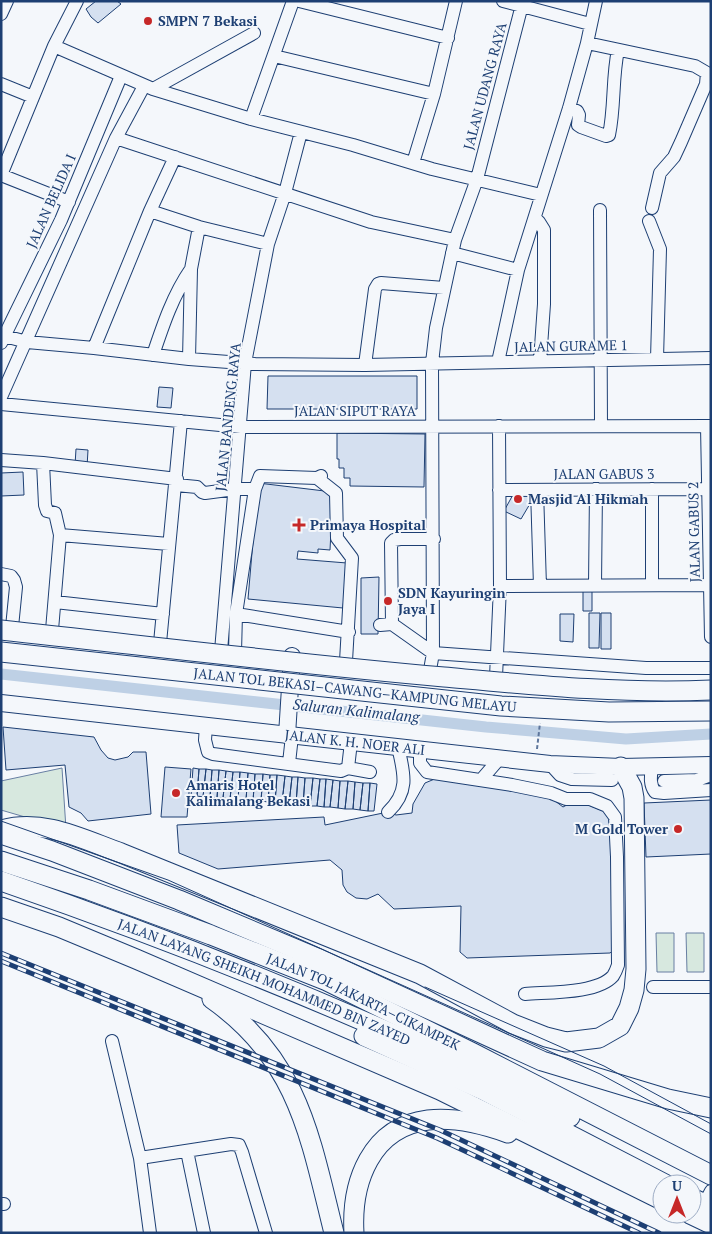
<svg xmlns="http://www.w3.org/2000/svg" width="712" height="1234" viewBox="0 0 712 1234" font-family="'PT Serif',serif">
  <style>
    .green { fill: #d7e8df; stroke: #687fa3 }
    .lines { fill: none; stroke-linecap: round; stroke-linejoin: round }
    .canal { stroke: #bed0e5; stroke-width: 11 }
    .building { fill: #d5e0f0; stroke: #1d3f73 }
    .minor-casing { stroke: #1d3f73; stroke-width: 14 }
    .major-casing { stroke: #1d3f73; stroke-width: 18 }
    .highway-casing { stroke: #1d3f73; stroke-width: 21 }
    .path { stroke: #5e769c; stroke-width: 2; stroke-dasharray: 4 2.5; stroke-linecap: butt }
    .minor { stroke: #f4f7fb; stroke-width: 12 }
    .major { stroke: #f4f7fb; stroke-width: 16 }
    .highway { stroke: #f4f7fb; stroke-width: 19 }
    .tram { stroke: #1d3f73; stroke-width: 1 }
    .rail-casing { stroke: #1d3f73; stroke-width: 5 }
    .rail { stroke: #f4f7fb; stroke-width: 3; stroke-dasharray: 9; stroke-linecap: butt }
    .highway-bridge-casing { stroke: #1d3f73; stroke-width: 21; stroke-linecap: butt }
    .highway-bridge { stroke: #f4f7fb; stroke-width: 19 }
    .poi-dot { fill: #c62828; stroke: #f4f7fb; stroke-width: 2 }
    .labels { text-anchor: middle; stroke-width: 4; stroke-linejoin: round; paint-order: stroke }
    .poi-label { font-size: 14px; font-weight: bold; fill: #1d3f73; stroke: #f4f7fb; text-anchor: start }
    .street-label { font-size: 14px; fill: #1d3f73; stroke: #f4f7fb }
    .water-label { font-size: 15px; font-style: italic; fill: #1d3f73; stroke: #f4f7fb }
  </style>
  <rect width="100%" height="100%" fill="#f4f7fb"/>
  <!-- green -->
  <path class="green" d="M62,768l4,61 -65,-19v-29z
    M656,933h18v39h-17z
    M686,933h18v39h-17z"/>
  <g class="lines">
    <!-- canal -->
    <path class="canal" d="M1,674l485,53 140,12 85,-5"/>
  </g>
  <!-- building -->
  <path class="building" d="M96,1h21l4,3 -23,19 -7,-6 -5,-8z
    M268,376h149v33h-150z
    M159,387l14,1 -2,20 -14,-1z
    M337,433l88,1 -1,53 -74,-1v-8h-6v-10h-5v-9h-2z
    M76,449l12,1 -1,17 -12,-2z
    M23,472l1,23 -23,1v-23z
    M258,483l75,9 -3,58 -12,-1v4l-20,-2 -1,8 50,4 -4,45 -95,-9z
    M515,491l19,6 -13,22 -17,-8z
    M379,577l-1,57h-17v-56z
    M583,588h9v23h-9z
    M589,613h11l-1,35h-10z
    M601,613h10v36h-10z
    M560,614h14l-1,28 -13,-1z
    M3,727l91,10 7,13 7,8 7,2 13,-3 5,-5h13l5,62 -63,7 -7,-8 -12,-6 -4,-42 -59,5z
    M165,767l26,2 -4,48h-26z
    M193,768l6,1 -2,27h-6z
    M199,769h7l-3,28 -6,-1z
    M206,769l6,1 -2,27h-7z
    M212,770h7l-2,28 -7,-1z
    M219,770l7,1 -3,27h-6z
    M226,771l7,1 -3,27 -7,-1z
    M233,772h7l-2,28 -8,-1z
    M240,772l8,1 -2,27h-8z
    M248,773l7,1 -2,27 -7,-1z
    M255,774h8l-2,27h-8z
    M263,774l7,1 -2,27 -7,-1z
    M270,775h7l-2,28 -7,-1z
    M277,775l8,1 -3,27h-7z
    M285,776l7,1 -3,27 -7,-1z
    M292,777h6l-2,27h-7z
    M298,777l7,1 -2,27 -7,-1z
    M305,778h8l-3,28 -7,-1z
    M313,778l7,1 -3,27h-7z
    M437,778l109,16 17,13 13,-7 32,13 6,37 1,99 -5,4 -143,5 -7,-6 1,-46 -67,3 -16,-15 -11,5 -11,-1 -9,-6 -4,-7 -1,-15 -12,-10 -112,9 -39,-16 -2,-28 147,-8 1,8 63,-13 8,3 16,-2 1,-9 12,-21z
    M320,779h6l-2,28 -7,-1z
    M326,779l7,1 -3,27h-6z
    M333,780l7,1 -2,27 -8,-1z
    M340,781h8l-3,28 -7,-1z
    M348,781l7,1 -2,27h-8z
    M355,782l8,1 -3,27 -7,-1z
    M363,783h7l-2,28 -8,-1z
    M370,783l7,1 -3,27h-6z
    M711,800v54l-65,3 -2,-54z"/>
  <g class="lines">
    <defs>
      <path id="minor" d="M299,1l149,37
        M503,1l87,23
        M1,14l6,-13
        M587,43l108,23 12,7 -1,11 -25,58 -7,15 -14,16 -8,35
        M54,46l99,43 98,30 102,26 79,24 109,26
        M274,56l160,38
        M1,84l32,13
        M153,89l101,-56
        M569,108l8,3 2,4 -1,10 3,2 25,9 3,-1c6,-28 3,-57 9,-85
        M251,119l42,-118
        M116,138l255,84 84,18
        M413,163l21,-69 22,-93
        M1,175l53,-129 23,-45
        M1,175l68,27
        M600,210l1,215
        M150,211l49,16 69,17
        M535,218l4,4 5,8v74l-4,57
        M649,221l11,28 -3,110
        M452,253l66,17
        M1,335l26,7 67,6 95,11 66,5 110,1 346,-7
        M1,343l60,-123 60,-144
        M94,348l56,-137 25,-54
        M153,355c10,-30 20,-60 38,-86
        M189,359l2,-90 8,-42
        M498,362l20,-92 51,-162 18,-65 9,-42
        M365,365l10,-76 3,-5 3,-1 63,5
        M1,397l115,-259 28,-52
        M1,404l240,23 470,-1
        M707,426l4,211
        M1,460l42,3 134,16
        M43,463l2,42 2,6 8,2 5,22 -8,95
        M317,478l19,15 1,45 15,20 -6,103
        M176,485l21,2 5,5 3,1 30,-4h20
        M652,489v96
        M499,490l209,-1
        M537,490l3,96
        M60,535l109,9
        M1,574l10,2 3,4 2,7 -4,40
        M500,586l210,-1
        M595,586l1,-97
        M55,602l108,12
        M236,614l113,18
        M392,624l-1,-81 3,-3 6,-1h34
        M380,625l12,-1 41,29 213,15h65
        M160,643l21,-222
        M221,651l24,-288 23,-119 17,-51 16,-61
        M235,652l1,-38 19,-125 5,-13 57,2 4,-2
        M430,670l3,-17 -1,-290 4,-35 19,-88 22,-61 46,-178
        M496,677l4,-91 -1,-160
        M206,726l-1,14 3,12 5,2 128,17 7,-3 3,-26
        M420,750v13l7,9 85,13 39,8 15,6h24l17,7 8,11 2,40 1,108c-1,3 -3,8 -5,11 -16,18 -65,16 -88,18
        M289,763l3,-27
        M550,764l10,11 12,4 40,1
        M652,766c-1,9 -3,18 3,26l9,1 47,-3
        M348,768l22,4
        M481,780l19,-22
        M664,781l33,-1 14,-5
        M388,812c22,-21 16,-39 10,-65
        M653,987h58
        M112,1041l28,117 10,75
        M187,1151l17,82
        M140,1158l91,-14 8,1 3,7 24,81
        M1,1204h3
        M704,1204l7,-13"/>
      <g id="major">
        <path id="s1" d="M1,703l549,61 71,3 90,-2"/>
        <path d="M287,735l5,-79"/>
      </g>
      <g id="highway">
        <path d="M1,830c42,-12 81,9 120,23l299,121 93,50 33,13 20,5 33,-4 21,-12 9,-18 5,-18 2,-21 -2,-171 -2,-11 -11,-20"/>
        <path d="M1,834l51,17 127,49 138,58 225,103 126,38 43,9"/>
        <path id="s2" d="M1,861l88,29 122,45 116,46 146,72 238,122"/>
        <path id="s3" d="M1,881c194,67 385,144 569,236"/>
        <path d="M1,907l58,20 77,32 304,131 222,110"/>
        <path d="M212,999c87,61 98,138 122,234"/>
        <path d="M364,1036l119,54 182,94"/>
        <path d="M692,1198l19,9"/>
        <path d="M690,1214l21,10"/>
        <path d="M354,1233c-3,-51 17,-106 74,-113 27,-3 55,4 80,13"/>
      </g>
    </defs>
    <!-- minor casing -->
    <use href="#minor" class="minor-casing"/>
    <!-- major casing -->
    <use href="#major" class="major-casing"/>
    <!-- highway casing -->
    <use href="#highway" class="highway-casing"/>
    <!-- path -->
    <path class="path" d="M537,749l3,-26"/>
    <!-- minor -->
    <use href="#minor" class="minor"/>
    <!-- major -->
    <use href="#major" class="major"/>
    <!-- highway -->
    <use href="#highway" class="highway"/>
    <!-- tram -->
    <path class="tram" d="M1,821l167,59 432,194 111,60
      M425,987l179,79 107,58"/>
    <defs>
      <path id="rail" d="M1,953l439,177 219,103
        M1,961l436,177 202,95"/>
    </defs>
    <!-- rail casing -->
    <use href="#rail" class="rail-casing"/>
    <!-- rail -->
    <use href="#rail" class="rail"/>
    <defs>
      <g id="highway-bridge">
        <path d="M1,630c148,16 295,34 443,47 89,8 177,17 267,13"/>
        <path id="s4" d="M1,652l500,54 108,6 102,-1"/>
      </g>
    </defs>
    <!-- highway-bridge casing -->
    <use href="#highway-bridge" class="highway-bridge-casing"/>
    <!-- highway-bridge -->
    <use href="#highway-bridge" class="highway-bridge"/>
  </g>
  <!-- markers -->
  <g class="poi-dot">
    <circle cx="148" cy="21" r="5"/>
    <circle cx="518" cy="499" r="5"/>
    <path d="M296.5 517.5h5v5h5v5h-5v5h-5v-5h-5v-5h5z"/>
    <circle cx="388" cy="601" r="5"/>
    <circle cx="176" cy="793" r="5"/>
    <circle cx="678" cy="829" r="5"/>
  </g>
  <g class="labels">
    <!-- poi labels -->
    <g class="poi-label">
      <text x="158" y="26">SMPN 7 Bekasi</text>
      <text x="528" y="504">Masjid Al Hikmah</text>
      <text x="310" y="530">Primaya Hospital</text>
      <text x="398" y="598">SDN Kayuringin<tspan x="398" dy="16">Jaya I</tspan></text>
      <text x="186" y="790">Amaris Hotel<tspan x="186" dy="16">Kalimalang Bekasi</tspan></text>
      <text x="668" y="834" text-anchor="end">M Gold Tower</text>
    </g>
    <!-- street labels -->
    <g class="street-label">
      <text transform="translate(485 86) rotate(-75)" y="5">JALAN UDANG RAYA</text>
      <text transform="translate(51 201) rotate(-66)" y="5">JALAN BELIDA I</text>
      <text transform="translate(571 346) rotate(-1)" y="5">JALAN GURAME 1</text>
      <text x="355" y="416">JALAN SIPUT RAYA</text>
      <text transform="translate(228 417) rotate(-84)" y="5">JALAN BANDENG RAYA</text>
      <text x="604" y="479">JALAN GABUS 3</text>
      <text transform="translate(694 532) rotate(-91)" y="5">JALAN GABUS 2</text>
      <text dy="5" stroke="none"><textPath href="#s4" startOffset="356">JALAN TOL BEKASI–CAWANG–KAMPUNG MELAYU</textPath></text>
      <text dy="5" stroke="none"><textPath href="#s1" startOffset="356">JALAN K. H. NOER ALI</textPath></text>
      <text dy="5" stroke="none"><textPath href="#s3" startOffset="282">JALAN LAYANG SHEIKH MOHAMMED BIN ZAYED</textPath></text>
      <text dy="5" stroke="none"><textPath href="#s2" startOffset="389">JALAN TOL JAKARTA–CIKAMPEK</textPath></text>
    </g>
    <!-- water labels -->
    <g class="water-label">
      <text transform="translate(356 711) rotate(6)" y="5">Saluran Kalimalang</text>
    </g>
  </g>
  <!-- border -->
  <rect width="712" height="1234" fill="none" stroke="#1d3f73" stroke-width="5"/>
  <!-- north arrow -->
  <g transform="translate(677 1199)"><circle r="24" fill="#f4f7fb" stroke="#9eadc5"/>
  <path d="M0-4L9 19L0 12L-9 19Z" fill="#c62828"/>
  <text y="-8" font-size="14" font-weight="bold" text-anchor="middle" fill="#1d3f73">U</text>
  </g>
</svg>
